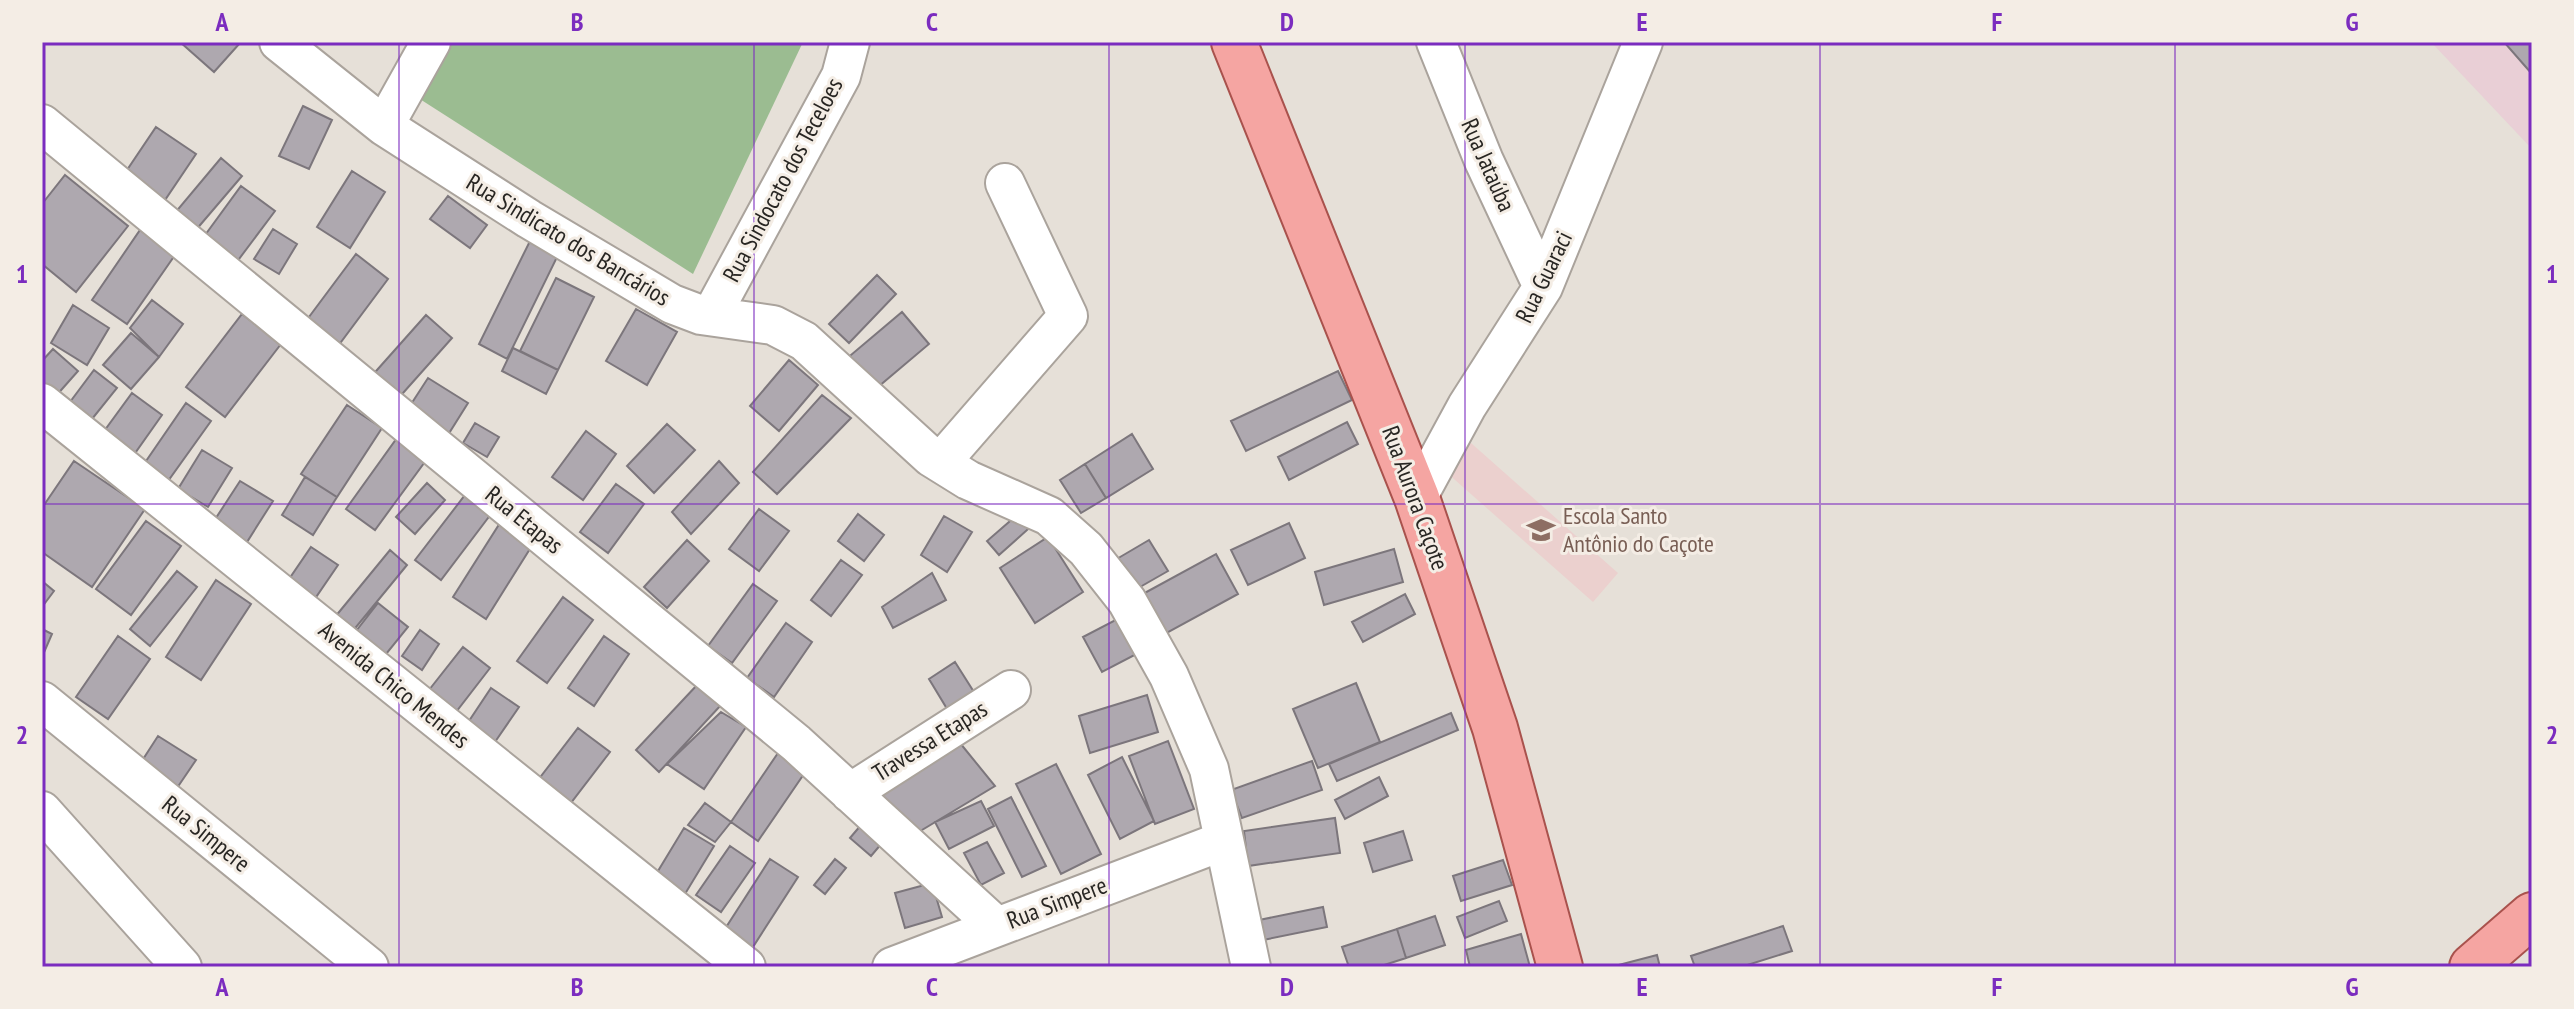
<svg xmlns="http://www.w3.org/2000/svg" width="2574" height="1009" viewBox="0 0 2574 1009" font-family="'PT Sans Narrow',sans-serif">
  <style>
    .commercial { fill: #e9cfd6 }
    .education { fill: #ebd0ce }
    .green { fill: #9bbc91 }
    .building { fill: #aea8af; stroke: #7c767c; stroke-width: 2 }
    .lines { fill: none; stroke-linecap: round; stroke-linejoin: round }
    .minor-casing { stroke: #aaa39c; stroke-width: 42 }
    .major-casing { stroke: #a9524d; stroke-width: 48 }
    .minor { stroke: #fff; stroke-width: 38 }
    .major { stroke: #f5a5a2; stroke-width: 44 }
    .grid { fill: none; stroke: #7b2cbf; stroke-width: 2; stroke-opacity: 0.55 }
    .labels { text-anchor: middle; stroke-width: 6; stroke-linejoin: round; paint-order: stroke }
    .street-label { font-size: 24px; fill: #282623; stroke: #f4ede5 }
    .education-label { font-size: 24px; fill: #785e54; stroke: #f4ede5; text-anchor: start }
    .neatline { fill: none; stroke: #7b2cbf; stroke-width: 3 }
    .grid-label { font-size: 26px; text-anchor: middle; font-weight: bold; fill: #7b2cbf }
  </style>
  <rect width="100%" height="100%" fill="#e6e0d8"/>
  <!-- commercial -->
  <path class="commercial" d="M2431,42h101v107z"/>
  <!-- education -->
  <path class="education" d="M1471,443l147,130 -25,29 -147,-130z"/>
  <!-- green -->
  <path class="green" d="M444,42h359l-110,232 -281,-180z"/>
  <!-- building -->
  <path class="building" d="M180,42h59l1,1 -26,29z
    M2504,42h28v32z
    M303,106l29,14 -23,49 -30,-13z
    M156,127l40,27 -33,49 -40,-27z
    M221,158l21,18 -47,55 -21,-17z
    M352,171l33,21 -35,56 -33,-21z
    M65,175l63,51 -52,66 -34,-28v-60z
    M241,186l34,25 -42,56 -33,-25z
    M448,196l39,29 -17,23 -40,-29z
    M273,229l24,15 -18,30 -25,-15z
    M140,230l35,25 -48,69 -35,-24z
    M531,239l28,14 -52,106 -28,-15z
    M356,254l32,25 -50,67 -32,-25z
    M877,275l19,19 -47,49 -20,-19z
    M556,278l38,19 -36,73 -38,-19z
    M152,300l31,24 -24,33 -29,-29z
    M73,305l36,23 -22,37 -36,-22z
    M636,309l41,23 -30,53 -41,-24z
    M902,312l27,32 -57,48 -27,-32z
    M242,314l39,30 -56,73 -39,-30z
    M426,315l26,23 -57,64 -26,-23z
    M131,333l28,24 -28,32 -28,-24z
    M513,348l45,22 -12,24 -44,-23z
    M53,349l25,22 -23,26 -13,-12v-24z
    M789,360l29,25 -39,46 -29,-25z
    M94,370l23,18 -25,31 -22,-17z
    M1338,371l14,29 -106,51 -15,-30z
    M428,378l40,25 -22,35 -40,-26z
    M132,393l30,22 -29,41 -31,-22z
    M822,395l29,23 -74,76 -24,-22z
    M186,403l25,18 -43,60 -24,-17z
    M347,405l35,23 -45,69 -36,-23z
    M1347,422l11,22 -69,36 -11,-23z
    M475,423l24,14 -12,20 -24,-14z
    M667,424l28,26 -41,43 -27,-27z
    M586,431l30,23 -33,46 -31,-23z
    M1132,434l21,35 -47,29 -21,-34z
    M397,438l30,21 -52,71 -29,-21z
    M202,450l30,18 -24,39 -30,-18z
    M74,461l71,48 -53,78 -50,-35v-44z
    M719,461l20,22 -48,51 -19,-22z
    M1085,464l21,34 -25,15 -21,-33z
    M305,477l32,20 -24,38 -31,-20z
    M240,481l33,20 -26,41 -33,-21z
    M427,483l18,17 -30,34 -19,-17z
    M616,484l28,20 -36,49 -28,-21z
    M465,495l26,19 -50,66 -26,-20z
    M1025,508l11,14 -37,33 -12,-14z
    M759,509l30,22 -30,40 -30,-22z
    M858,514l26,21 -20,26 -26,-20z
    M944,516l28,16 -25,40 -26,-17z
    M146,521l35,25 -50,69 -35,-26z
    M500,523l33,21 -47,75 -33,-22z
    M1289,523l16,35 -57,27 -17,-35z
    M1048,537l35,55 -48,31 -35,-55z
    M687,540l22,21 -42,47 -23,-21z
    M1149,540l19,31 -35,20 -18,-31z
    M311,547l27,18 -26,38 -27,-18z
    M1394,549l9,33 -79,23 -9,-33z
    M390,550l17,15 -55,67 -17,-15z
    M1216,554l22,40 -75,41 -22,-40z
    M841,560l21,15 -31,41 -20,-16z
    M177,571l20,16 -47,59 -20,-17z
    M932,573l14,27 -53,28 -11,-21z
    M216,580l35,24 -50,76 -35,-23z
    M42,581l12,10 -12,16z
    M753,584l24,17 -45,62 -24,-17z
    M1405,594l10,20 -52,28 -11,-20z
    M563,597l30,23 -46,63 -30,-22z
    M378,603l30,24 -26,32 -29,-24z
    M1127,614l19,35 -44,23 -19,-35z
    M786,623l26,19 -38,55 -27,-19z
    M42,629l10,5 -10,23z
    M420,630l19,14 -17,26 -20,-14z
    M118,636l32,23 -42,60 -32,-22z
    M604,636l25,18 -35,52 -26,-18z
    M463,647l27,21 -34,44 -27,-22z
    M955,662l24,38 -27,17 -23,-38z
    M1356,683l24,59 -62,26 -25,-59z
    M698,684l23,21 -62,67 -23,-22z
    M491,688l28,19 -24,35 -28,-18z
    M1147,695l11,37 -68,21 -11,-37z
    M721,712l25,15 -42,62 -37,-25z
    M1451,713l7,17 -121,51 -8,-17z
    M578,728l32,24 -43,56 -32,-24z
    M158,736l38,24 -21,31 -37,-24z
    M1168,741l26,68 -39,15 -26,-68z
    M960,743l35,43 -83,50 -34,-41z
    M780,750l28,18 -50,73 -27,-19z
    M1122,757l32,64 -34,18 -32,-64z
    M1312,761l10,29 -80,28 -11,-28z
    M1056,764l45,90 -40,20 -45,-90z
    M1379,777l9,19 -43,23 -10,-19z
    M1011,797l35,69 -24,11 -34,-68z
    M981,801l13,25 -45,23 -14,-27z
    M705,803l26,19 -16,20 -27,-17z
    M1335,818l5,35 -92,13 -4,-35z
    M861,825l21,18 -11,13 -21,-18z
    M684,828l30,18 -29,48 -30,-18z
    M1403,831l9,29 -39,12 -9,-29z
    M987,842l17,31 -23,12 -17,-32z
    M730,846l25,17 -34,49 -25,-17z
    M770,859l28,18 -47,73 -28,-18z
    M835,859l11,9 -21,26 -11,-9z
    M1503,860l9,25 -51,16 -8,-25z
    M932,883l10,34 -37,11 -10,-35z
    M1499,901l8,20 -42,17 -8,-21z
    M1323,907l4,20 -64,13 -4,-20z
    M1435,916l10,29 -39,13 -9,-29z
    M1783,926l9,25 -51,16h-46l-4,-11z
    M1397,929l9,29 -28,9h-29l-7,-20z
    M1521,934l9,33h-60l-4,-17z
    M1657,955l3,12h-49z"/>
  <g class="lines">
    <defs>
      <path id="minor" d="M279,42l105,84 145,93 143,85 29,11 72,10 31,16 127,116 37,23 81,36 37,33 41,52 42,75 40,93 42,198
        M1436,42l48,119 59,126
        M42,124l754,619 200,183
        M384,126l47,-84
        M711,316l130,-240 9,-34
        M42,403l704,564
        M941,462l127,-146 -63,-133
        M1417,498l50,-92 76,-119 100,-245
        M42,701l327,266
        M850,793l161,-103
        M42,811l140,156
        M892,967l331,-126"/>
      <path id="major" d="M1234,42l183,456 78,230 65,239
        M2472,967l60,-52"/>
    </defs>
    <!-- minor casing -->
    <use href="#minor" class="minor-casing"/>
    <!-- major casing -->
    <use href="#major" class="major-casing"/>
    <!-- minor -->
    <use href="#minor" class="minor"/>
    <!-- major -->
    <use href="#major" class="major"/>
  </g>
  <!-- grid -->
  <path class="grid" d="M399,42v925M754,42v925M1109,42v925M1465,42v925M1820,42v925M2175,42v925M42,504h2490"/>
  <!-- icons -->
  <defs>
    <symbol id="school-bare" viewBox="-9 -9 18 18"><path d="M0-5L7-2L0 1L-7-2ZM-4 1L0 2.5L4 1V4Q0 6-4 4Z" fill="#8d6e63" stroke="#f4ede5" stroke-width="2.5" paint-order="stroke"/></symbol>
  </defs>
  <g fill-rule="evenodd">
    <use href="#school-bare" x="1521" y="510" width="40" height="40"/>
  </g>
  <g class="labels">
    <!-- street labels -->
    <g class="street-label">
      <text transform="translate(1488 165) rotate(66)" y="8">Rua Jataúba</text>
      <text transform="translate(783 180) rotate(-62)" y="8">Rua Sindocato dos Teceloes</text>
      <text transform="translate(568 240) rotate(31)" y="8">Rua Sindicato dos Bancários</text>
      <text transform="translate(1544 277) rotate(-64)" y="8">Rua Guaraci</text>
      <text transform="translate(1415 498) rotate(70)" y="8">Rua Aurora Caçote</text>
      <text transform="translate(524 520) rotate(39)" y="8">Rua Etapas</text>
      <text transform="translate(394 685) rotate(39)" y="8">Avenida Chico Mendes</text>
      <text transform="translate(930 741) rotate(-32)" y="8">Travessa Etapas</text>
      <text transform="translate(206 834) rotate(39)" y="8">Rua Simpere</text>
      <text transform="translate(1057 903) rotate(-21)" y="8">Rua Simpere</text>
    </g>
    <!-- education labels -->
    <g class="education-label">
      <text x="1563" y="524">Escola Santo<tspan x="1563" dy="28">Antônio do Caçote</tspan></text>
    </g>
  </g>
  <!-- border -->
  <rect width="2574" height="1009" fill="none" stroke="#f4ede5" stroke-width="88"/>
  <rect x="44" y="44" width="2486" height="921" class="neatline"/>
  <g class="grid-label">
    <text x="222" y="31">A</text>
    <text x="577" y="31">B</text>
    <text x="932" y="31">C</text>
    <text x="1287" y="31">D</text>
    <text x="1642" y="31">E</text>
    <text x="1997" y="31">F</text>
    <text x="2352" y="31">G</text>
    <text x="22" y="283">1</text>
    <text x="2552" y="283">1</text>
    <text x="22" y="744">2</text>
    <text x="2552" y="744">2</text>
    <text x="222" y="996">A</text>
    <text x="577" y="996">B</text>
    <text x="932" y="996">C</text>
    <text x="1287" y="996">D</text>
    <text x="1642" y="996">E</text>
    <text x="1997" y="996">F</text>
    <text x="2352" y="996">G</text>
  </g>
</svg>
